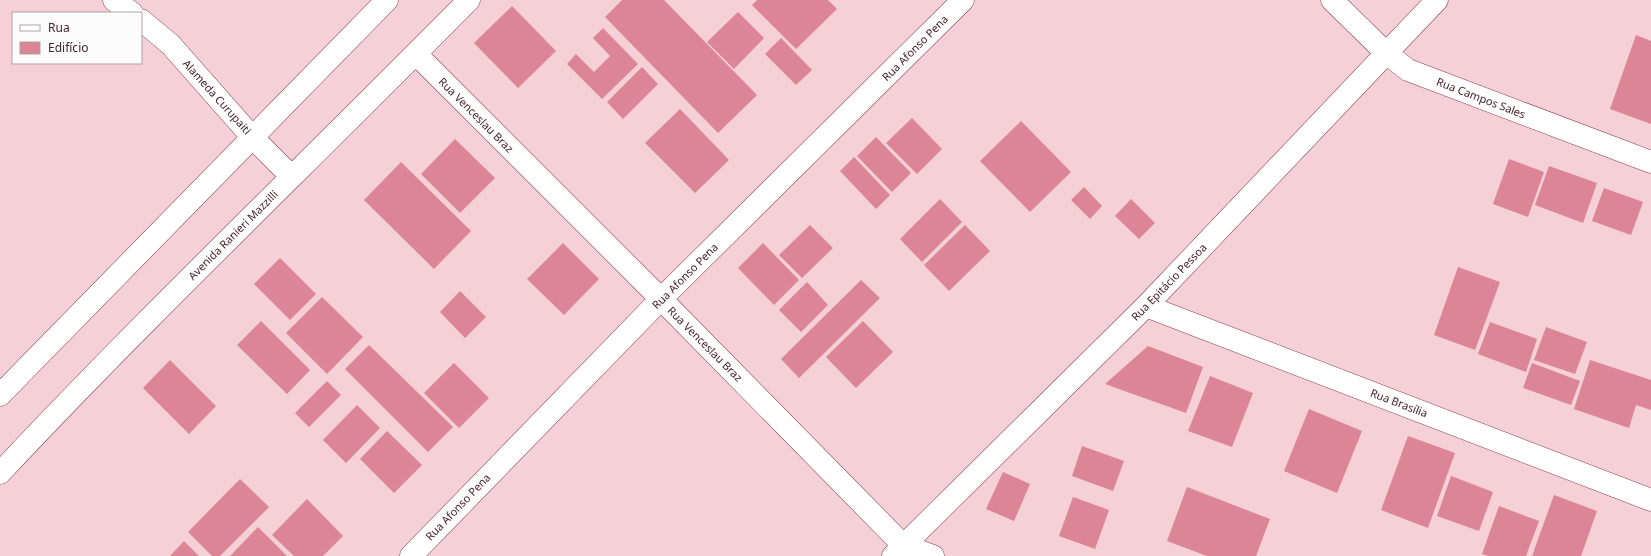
<svg xmlns="http://www.w3.org/2000/svg" width="1651" height="556" viewBox="0 0 1651 556" font-family="'Noto Sans',sans-serif">
  <style>
    .building { fill: #db8597 }
    .lines { fill: none; stroke-linecap: round; stroke-linejoin: round }
    .minor-casing { stroke: #883b4e; stroke-width: 23 }
    .minor { stroke: #fff; stroke-width: 22 }
    .labels { text-anchor: middle; stroke-width: 3; stroke-linejoin: round; paint-order: stroke }
    .street-label { font-size: 11px; fill: #401e25; stroke: #fcfcfc }
  </style>
  <rect width="100%" height="100%" fill="#f5d0d6"/>
  <!-- building -->
  <path class="building" d="M622,0h42l93,95 -39,38 -113,-116z
    M757,0h71l9,9 -41,40 -44,-44z
    M512,6l44,45 -38,37 -44,-45z
    M738,12l26,26 -30,31 -27,-27z
    M603,28l35,36 -36,35 -35,-35 9,-10 18,18 16,-16 -17,-18z
    M1636,35l15,6v83l-41,-15z
    M781,38l31,32 -16,15 -31,-31z
    M642,67l16,17 -35,35 -16,-17z
    M680,109l49,51 -34,33 -50,-50z
    M912,118l30,31 -25,25 -31,-31z
    M1021,121l50,51 -41,40 -50,-51z
    M876,137l35,36 -19,19 -35,-36z
    M455,139l40,39 -35,35 -39,-39z
    M854,157l36,38 -14,14 -36,-38z
    M1509,159l35,13 -16,45 -35,-13z
    M401,162l70,69 -37,38 -70,-69z
    M1549,166l48,17 -14,40 -48,-18z
    M1084,187l18,19 -12,13 -19,-19z
    M1604,188l39,14 -12,33 -39,-14z
    M940,199l22,23 -40,40 -22,-23z
    M1131,199l24,24 -16,16 -24,-23z
    M810,225l23,23 -31,30 -23,-23z
    M965,225l25,26 -41,40 -25,-26z
    M563,243l36,36 -35,36 -37,-36z
    M763,243l36,37 -25,25 -36,-37z
    M280,258l36,36 -26,26 -36,-36z
    M1458,267l42,15 -25,68 -41,-15z
    M861,280l19,18 -81,80 -18,-19z
    M807,282l21,23 -27,27 -22,-22z
    M460,291l26,26 -21,21 -25,-26z
    M322,297l41,40 -36,37 -41,-41z
    M261,321l49,49 -23,24 -50,-49z
    M863,321l30,31 -37,36 -30,-31z
    M1490,322l47,17 -11,33 -48,-18z
    M1546,327l41,15 -12,32 -41,-14z
    M369,345l84,82 -25,25 -83,-83z
    M1148,346l55,21 -17,46 -81,-29z
    M170,360l46,46 -27,28 -46,-46z
    M1590,360l61,20v30l-15,-5 -7,23 -55,-19z
    M454,363l35,35 -30,30 -35,-35z
    M1532,363l48,18 -9,24 -48,-17z
    M1210,376l43,17 -21,54 -44,-16z
    M327,381l14,14 -32,32 -14,-14z
    M357,405l23,23 -34,35 -23,-23z
    M1309,409l53,22 -25,62 -53,-22z
    M387,431l35,34 -28,28 -34,-34z
    M1408,436l47,17 -27,75 -47,-18z
    M1082,446l42,15 -11,30 -41,-15z
    M1003,472l27,12 -16,37 -28,-12z
    M1451,476l42,16 -14,39 -42,-15z
    M240,479l29,28 -49,49h-8l-24,-24z
    M1187,487l83,32 -14,37h-49l-40,-15z
    M1554,495l43,16 -16,45h-49z
    M1073,497l36,13 -14,39 -36,-13z
    M307,499l36,37 -20,20h-29l-22,-21z
    M1499,506l40,15 -13,35h-38l-6,-2z
    M258,527l29,29h-57z
    M184,541l15,15h-29z"/>
  <g class="lines">
    <defs>
      <path id="minor" d="M114,0l18,13
        M1332,0l54,53 22,17 243,92
        M141,20l29,24 83,94 38,38
        M416,54l245,245 242,246 30,11
        M1146,306l505,194
        M0,395l387,-395
        M0,473c152,-162 313,-315 469,-473
        M411,556l250,-257 302,-299
        M893,556l253,-250 291,-306"/>
    </defs>
    <!-- minor casing -->
    <use href="#minor" class="minor-casing"/>
    <!-- minor -->
    <use href="#minor" class="minor"/>
  </g>
  <g class="labels">
    <!-- street labels -->
    <g class="street-label">
      <text transform="translate(915 48) rotate(-45)" y="4">Rua Afonso Pena</text>
      <text transform="translate(217 97) rotate(48)" y="4">Alameda Curupaiti</text>
      <text transform="translate(1481 98) rotate(21)" y="4">Rua Campos Sales</text>
      <text transform="translate(476 115) rotate(45)" y="4">Rua Venceslau Braz</text>
      <text transform="translate(233 235) rotate(-45)" y="4">Avenida Ranieri Mazzilli</text>
      <text transform="translate(685 276) rotate(-45)" y="4">Rua Afonso Pena</text>
      <text transform="translate(1169 282) rotate(-46)" y="4">Rua Epitácio Pessoa</text>
      <text transform="translate(705 344) rotate(45)" y="4">Rua Venceslau Braz</text>
      <text transform="translate(1399 403) rotate(21)" y="4">Rua Brasília</text>
      <text transform="translate(458 507) rotate(-46)" y="4">Rua Afonso Pena</text>
    </g>
  </g>
  <!-- legend -->
  <rect x="12" y="12" width="130" height="52" fill="#fcfcfc" stroke="#b1a3a6"/>
  <rect x="20" y="25" width="20" height="6" fill="#ffffff" stroke="#b1a3a6"/>
  <text x="48" y="32" font-size="12" fill="#401e25">Rua</text>
  <rect x="20" y="42" width="20" height="12" fill="#db8597" stroke="#b1a3a6"/>
  <text x="48" y="52" font-size="12" fill="#401e25">Edifício</text>
</svg>
